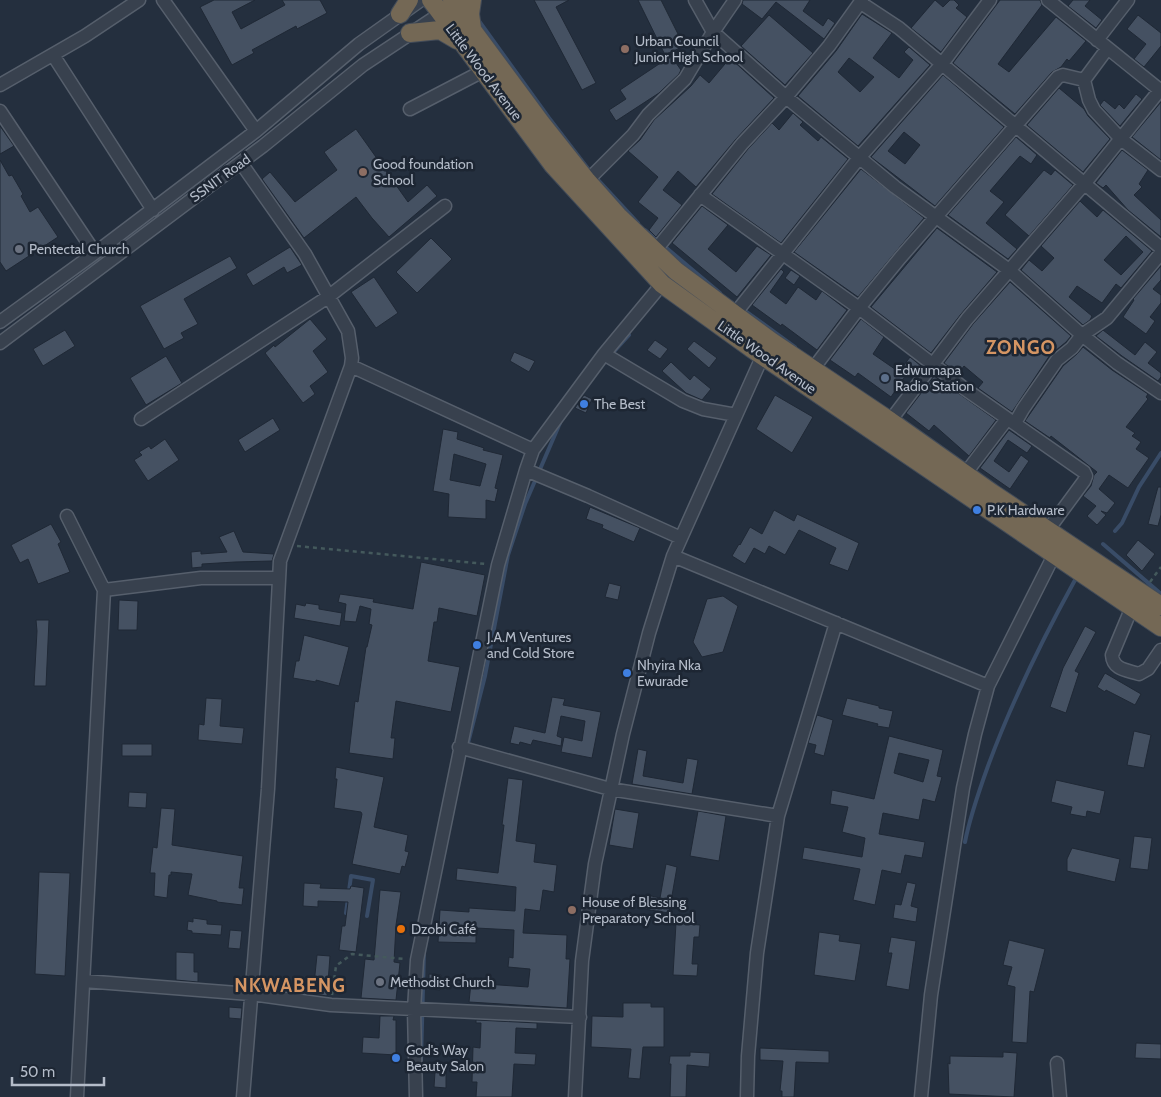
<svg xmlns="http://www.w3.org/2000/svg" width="1161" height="1097" viewBox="0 0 1161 1097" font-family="Cabin,sans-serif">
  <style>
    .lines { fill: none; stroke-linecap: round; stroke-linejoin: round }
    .stream { stroke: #394c67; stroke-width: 4 }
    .building { fill: #455162; stroke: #1f2835; fill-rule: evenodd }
    .minor-casing { stroke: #565f6c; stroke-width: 15 }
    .highway-casing { stroke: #434c59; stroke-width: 20 }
    .path { stroke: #44595c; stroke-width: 2.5; stroke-dasharray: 4 4; stroke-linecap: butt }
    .minor { stroke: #38414e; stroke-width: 12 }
    .highway { stroke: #746855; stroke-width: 18 }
    .education-dot { fill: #8d6e63; stroke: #1d2633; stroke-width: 2 }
    .worship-dot { fill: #6b7280; stroke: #1d2633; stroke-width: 2 }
    .service-dot { fill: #5c6f8a; stroke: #1d2633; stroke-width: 2 }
    .shop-dot { fill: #3f7fe0; stroke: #1d2633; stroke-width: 2 }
    .food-dot { fill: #e8710a; stroke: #1d2633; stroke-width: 2 }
    .labels { text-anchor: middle; stroke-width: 5; stroke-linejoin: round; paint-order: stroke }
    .poi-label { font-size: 14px; fill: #b4bcc9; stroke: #1d2633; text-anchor: start }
    .street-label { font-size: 14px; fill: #b4bcc9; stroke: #1d2633 }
    .district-label { font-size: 19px; font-weight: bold; letter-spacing: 1px; fill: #d59563; stroke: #1d2633 }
  </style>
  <rect width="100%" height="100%" fill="#242f3e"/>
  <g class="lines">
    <!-- stream -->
    <path class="stream" d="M479,21l70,97 40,52 49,53
      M645,230l75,63
      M744,310l51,37
      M610,356l19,-21
      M1115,531l7,-8 17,-36 22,-34
      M1103,544l58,50
      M467,747l18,-71 23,-121 17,-51 35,-81
      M965,842c5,-26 14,-51 23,-76 24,-65 54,-126 87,-186
      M346,913l5,-37 22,4 -6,36
      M421,1060l3,-108"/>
  </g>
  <!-- building -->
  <path class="building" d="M214,0h41l-23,12 9,17 44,-24 -3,-5h38l7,13 -30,16 -1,-3 -44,24 2,3 -22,12 -32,-58z
    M534,0h35l-13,7 40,76 -14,7z
    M638,0h23l23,46 -19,9z
    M743,0h67l-7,11 20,15 5,-8 7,5 -11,16 -48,-37 -14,17 -20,-15z
    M935,0l8,7 7,-7h4l5,5 -3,3 11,9 -26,35 -30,-24z
    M1000,0h40l2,5 -44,59 11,8 47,-55 30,24 -17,20 -2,-2 -6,8 -9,5 -37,42 -62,-51z
    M1073,0h17l-5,6 17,14 -6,8 -28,-22z
    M862,14l30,19 -19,25 26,20 14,-18 -9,-8 5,-5 21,18 -72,81 -60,-50 38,-45zM849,58l25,19 -14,15 -22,-20z
    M769,15l44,38 -28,32 -44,-39z
    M1138,15l23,18v13l-17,21 -10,-8 12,-15 -19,-15z
    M671,56l10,14 -2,4 -20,19 -43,28 -7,-11 17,-11 -6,-9z
    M730,58l44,40 -38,41 -40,48 -18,-16 -15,19 19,15 -26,32 -7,-7 9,-12 -20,-16 20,-25 -30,-26 12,-11 14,-20 37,-34 9,-11 9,8z
    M943,75l61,52 -69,79 -64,-49zM904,132l16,13 -15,19 -17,-13z
    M1059,88l25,21 4,7 22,23 -27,33 -56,-47z
    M1136,94l6,5 -22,27 -20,-21 4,-5 11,9 4,-5 5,5z
    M1161,102v58l-29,-23z
    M793,113l10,9 -3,3 18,16 3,-4 27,22 -67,84 -69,-49 36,-45 24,-26 7,7z
    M0,126l14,20 -14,8z
    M356,129l52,73 19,-17 10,11 -48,41 -17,-19 -16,-21 -52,41 -42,-59 8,-7 25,30 42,-32 -13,-18z
    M1016,137l21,18 -6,9 -11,-8 -30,35 14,11 -18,21 31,26 -9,10 -60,-44z
    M1122,150l26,20 -9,14 3,3 -8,8 27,25v17l-33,-27 -22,-25 -3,3 -7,-5z
    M0,160l9,16 3,-1 11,19 -2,2 9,16 8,-5 20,30 -52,34 -6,-9z
    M861,169l63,49 -66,79 -64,-45z
    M1044,170l7,5 4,-5 18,15 -44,51 -24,-21z
    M1080,201l17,16 6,-7 49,41 -31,37 -5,-4 -14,19 -25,-17 -8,11 23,19 -2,4 -7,5 -62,-55 8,-10 13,11 12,-13 -13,-12zM1126,236l17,16 -22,23 -17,-15z
    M702,206l26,19 -20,24 28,23 21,-26 14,9 -34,42 -65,-54z
    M937,228l60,44 -36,42 -30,39 -60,-46z
    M431,238l21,21 -35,34 -21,-21z
    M290,247l12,18 -15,8 -3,-6 -31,19 -7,-12z
    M230,256l7,12 -53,31 14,25 -17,9 3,5 -20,11 -24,-43z
    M1161,266v14l-8,9 8,6v8l-11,14 5,4 -9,13 -23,-17 11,-17 -1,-1z
    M781,269l3,3 -14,20 16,12 12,-17 18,13 6,-9 25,19 -30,40 -35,-26 -1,2 -29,-21z
    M791,270l9,6 -6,9 -9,-7z
    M374,277l24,36 -22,15 -25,-36z
    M1010,282l61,54 -5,6 -16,13 -38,57 -34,-24 5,-6 -19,-16 -6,8 -14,-11 29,-39z
    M310,319l17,20 -14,12 15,21 -18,14 5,8 -12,9 -38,-50 9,-8 1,2z
    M861,319l23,18 -11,17 32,22 -14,21 -33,-24 -3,4 -25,-17z
    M65,330l10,16 -32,20 -10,-17z
    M1103,330l32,25 10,-13 12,10 -9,11 13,10v4l-3,4 -36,-25 -26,-20z
    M655,340l13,9 -8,10 -13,-9z
    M694,341l23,17 -8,10 -22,-19z
    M1083,347l29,23 36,24 -2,3 2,2 -22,28 9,6 -3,3 9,6 -5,7 13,9 -21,30 -19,-13 -10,14 16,14 -8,10 -6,-2 5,4 -9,10 -10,-9 9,-10 -13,-10 8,-10 3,-11 3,-3 -46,-36 -1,2 -25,-17 38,-55 14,-12z
    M514,352l21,9 -6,11 -19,-11z
    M166,356l16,27 -36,22 -16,-27z
    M910,357l11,9 -9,12 -11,-9z
    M671,362l19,18 4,-5 17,14 -9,11 -16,-7 -24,-22z
    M934,376l62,44 -27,36 -35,-31 -5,6 -23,-18z
    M584,395l8,4 -6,14 -11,-5z
    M775,395l38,22 -21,36 -36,-24z
    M273,418l7,12 -35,22 -7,-12z
    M443,429l15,3 -1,7 27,9 -1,2 20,5 -8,33 3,1 -3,13 -9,-2v19l-38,-2 1,-23 -16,-3zM454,454l32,10 -6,22 -30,-6z
    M1009,430l23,16 -5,7 -19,-13 -14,21 15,11 12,-17 8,6 -19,28 -30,-21z
    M165,439l14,21 -31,21 -14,-21 8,-5 -3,-3 10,-6 2,3z
    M1158,487h3v28l-3,11 -10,-2z
    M590,507l50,21 -6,14 -32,-14 1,-3 -17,-6z
    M774,510l20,11 3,-7 62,29 -11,28 -19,-7 7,-16 -37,-18 -14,25 -16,-9 -4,8 -11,-6 -9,16 -13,-8 7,-12 1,1 10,-18 12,7z
    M51,524l10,18 -3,2 12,28 -32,12 -10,-25 -8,4 -9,-18z
    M234,531l9,21 31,2 -2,7 -37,1 -33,2v3l-10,1 -1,-16 10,-1v3l26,-2 -8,-15z
    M1138,540l17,14 -13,17 -16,-16z
    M421,562l64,13 -8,41 -38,-8 -2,14h-3l-6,39 32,6 -9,45 -55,-11 -5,37h4l-2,21 -44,-6 6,-52 3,1 8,-55h1l5,-22 -3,-1 2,-15 -11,-3 -4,16 -12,-1 2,-17 -8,-2 2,-8 34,5 -1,3 40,7z
    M609,583l12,3 -3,14 -13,-3z
    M723,596l15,10 -15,46 -21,5 -9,-15 14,-43z
    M119,600l19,1 -1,29h-19z
    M306,603l13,2v4l23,4 -2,13 -46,-8 2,-14 9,2z
    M36,620h13l-3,66h-12l3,-55z
    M1085,626l11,6 -21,39 4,2 -13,40 -16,-6 13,-39z
    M304,635l45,12 -10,39 -23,-6v2l-23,-4 3,-17h3z
    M1105,673l36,21 -6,11 -29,-15 -1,2 -8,-5z
    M552,697l13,2 -2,6 38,7 -9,46 -31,-6 3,-15 18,4 3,-20 -24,-5 -4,20 5,2 -1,8 -28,-6 -2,5 -11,-3 -1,3 -9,-2 4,-17 31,7z
    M206,698l16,1 -2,27 24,2 -2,16 -44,-4 1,-16 5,1z
    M847,698l32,8v2l14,3 -4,17 -12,-2 1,-2 -36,-9z
    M817,715l16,5 -9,36 -10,-3 2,-8 -8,-2z
    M1134,731l17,4 -7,33 -17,-3z
    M889,736l54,14 -6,26 5,1 -7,25 -12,-3 -4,21 -36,-7 -4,21 46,8 -3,16 -17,-3 -4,19 -19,-4 -7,35 -22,-5 7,-31 -58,-10 2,-12 58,10 3,-19 -23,-6 6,-25 -18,-3 2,-14 42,9zM899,753l30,7 -6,22 -29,-9z
    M122,744h30v12h-30z
    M638,749l9,2 -4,25 40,7 4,-25 11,2 -6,34 -60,-10z
    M336,767l48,10 -10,50 34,8 -3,16 4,1 -4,15 -3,-1 -2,8 -48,-10 10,-50 -1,-2 -27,-4 3,-29h-2z
    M508,778l15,2 -7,61 20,3 -2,18 23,3 -3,27 -11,-2 -3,21 -15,-2 -2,24 44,2 -1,24h4l-3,49 -98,-6 2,-19 57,4 2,-18 -22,-2 1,-10 4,1 1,-28 -38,-2v15l-38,-1 2,-32 29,2v-4l46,3 1,-24 -60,-7 1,-12 41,5 6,-48h-2z
    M1056,780l49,11 -5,23 -13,-3 -1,6 -16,-3 2,-7 -21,-5z
    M129,792l18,1 -1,15 -18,-1z
    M161,808l14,1 -3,36 71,11 -4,32h5l-2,17 -25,-3v-1l-29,-6 4,-21 -21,-2v3h-2l-2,23 -13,-2 1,-23h-5l3,-26 4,1z
    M615,809l24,4 -6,36 -24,-4z
    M698,811l28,5 -7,45 -29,-5z
    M1134,836l18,2 -4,32 -18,-2z
    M1072,848l48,11 -5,23 -48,-11v-12z
    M666,864l11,3 -8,46 -25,-4 3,-14 13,3z
    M39,872l31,1 -5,103 -30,-2z
    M907,882l9,2 -5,22 7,2 -2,14 -23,-4 2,-14 6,1z
    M304,883l17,1 -1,4 30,1 1,-3 13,2 -8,64 -17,-2 3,-24h3l3,-24 -30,-1v6l-15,-1z
    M380,890l21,2 -5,33 -2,37 6,1 -4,37 -35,-2 4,-39 9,1z
    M193,918l14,2v4l15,1 -1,10 -29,-2v-2l-5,-1 1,-9 5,1z
    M676,923l24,2 -1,12h-5l-2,27h6l-1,12 -24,-1z
    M230,930l12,1 -2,18 -12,-1z
    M819,932l21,3 -1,6 22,3 -6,37 -41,-6z
    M891,937l25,4 -7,49 -23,-4 6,-33h-4z
    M1009,940l36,9 -11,43 -4,-1 -3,52 -15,-1 3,-55 -8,-2 5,-18 -9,-2z
    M176,952l18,1v19h4v10l-22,-2z
    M317,955l13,1 -3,40 -14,-2z
    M429,974l12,1 -1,15 -11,-1z
    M623,1003h28v4h13v40h-21l-3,32 -12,-1 3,-29 -40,-2 1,-31 31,1z
    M229,1007l13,1 -1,11 -12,-1z
    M380,1016h14l-1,4h3v35l-34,-2 1,-16 16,1z
    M476,1020l61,3v6l-21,-1 -1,25 21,1 -1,11 -21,-1 -2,33h-36l1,-15h-5l1,-35 7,1 1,-25h-5z
    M1136,1043l25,1v15l-26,-1z
    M760,1048l69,3v12l-33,-1 -2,35h-12v-6h-2l3,-30 -23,-1z
    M690,1052l20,1 -1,14 -22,-2 -1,32h-16l1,-33h-2l1,-8h20z
    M1003,1052l14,1 -3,44 -65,-3 -1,-31 2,1v-8l53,1z
    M435,1072h11v16l-12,-1z"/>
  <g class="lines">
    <defs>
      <path id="minor" d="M163,0l93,131
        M695,0l18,32 73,65 109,90 114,83 73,65 35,28 44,30
        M1048,0l113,91
        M861,3l38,25 262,220
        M1097,40l31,-40
        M53,55l100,155
        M1084,80l5,20 5,10 27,29 40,31
        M0,85l85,-49 54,-36
        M410,109l73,-38
        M0,111l95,142
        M241,163l64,91 43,77 4,27 -1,8 -71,195 -12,228 -25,308
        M587,181l46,-46 15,-20 37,-36 28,-47 22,-32
        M700,195l159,113 106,81 119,83 2,4 -2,5 -36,49
        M654,252l88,-108 44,-47 43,-51 33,-46
        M734,315l125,-157 83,-94 48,-64
        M0,322l95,-69 161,-122 103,-87 62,-44
        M0,343l263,-197 100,-81 83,-55
        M604,354l79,47 20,8 33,6
        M351,366l182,84
        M813,369l46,-61 41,-50 158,-181 5,-2 21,5 23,-31
        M141,419l187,-122 117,-91
        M890,421l77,-102 118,-136 75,-93
        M1015,423l8,-14 34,-49 15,-12 10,-13 25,-17 54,-65
        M526,470l62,26 93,42
        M965,474l42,-55
        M67,516l37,74
        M673,556l315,130
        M1132,607l-20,48c1,15 15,15 27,19l9,-5 13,-19
        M459,747l151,42 168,27
        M84,981l166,13 81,11 249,12
        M1057,1063l3,34
        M77,1097l27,-507 97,-12h77
        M416,1097l-2,-87 3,-50 81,-395 28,-95 7,-20 71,-96 58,-70
        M575,1097l7,-136 13,-97 28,-130 26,-101 24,-77 90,-201
        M747,1097l1,-41 9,-103 21,-137 58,-193
        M921,1097l10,-102 32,-207 12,-54 13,-48 66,-131"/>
      <path id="highway" d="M431,0l122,165 109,119 89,64 410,279
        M452,0l21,31 68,92 46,58 31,35 58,55 96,71 118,79 102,72 169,113
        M400,14l9,-14
        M472,28l-2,-14 2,-14
        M410,33l30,-3 17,10"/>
    </defs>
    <!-- minor casing -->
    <use href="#minor" class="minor-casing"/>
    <!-- highway casing -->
    <use href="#highway" class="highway-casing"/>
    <!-- path -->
    <path class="path" d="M297,546l189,18
      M1150,582l11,-15
      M332,995l4,-29 16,-12 53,5"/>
    <!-- minor -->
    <use href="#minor" class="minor"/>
    <!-- highway -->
    <use href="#highway" class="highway"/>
  </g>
  <!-- markers -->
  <g class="education-dot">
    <circle cx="625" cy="49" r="5"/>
    <circle cx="363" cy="172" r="5"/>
    <circle cx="572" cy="910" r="5"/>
  </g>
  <g class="worship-dot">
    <circle cx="19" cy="249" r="5"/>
    <circle cx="380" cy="982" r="5"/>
  </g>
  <circle class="service-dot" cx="885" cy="378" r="5"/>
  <g class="shop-dot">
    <circle cx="584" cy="404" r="5"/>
    <circle cx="977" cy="510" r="5"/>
    <circle cx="477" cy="645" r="5"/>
    <circle cx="627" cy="673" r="5"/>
    <circle cx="396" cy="1058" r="5"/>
  </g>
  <circle class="food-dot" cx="401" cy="929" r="5"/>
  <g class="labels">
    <!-- poi labels -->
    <g class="poi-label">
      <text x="635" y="46">Urban Council<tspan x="635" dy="16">Junior High School</tspan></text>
      <text x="373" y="169">Good foundation<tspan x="373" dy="16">School</tspan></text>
      <text x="29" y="254">Pentectal Church</text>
      <text x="895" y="375">Edwumapa<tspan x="895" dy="16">Radio Station</tspan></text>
      <text x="594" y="409">The Best</text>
      <text x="987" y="515">P.K Hardware</text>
      <text x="487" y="642">J.A.M Ventures<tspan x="487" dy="16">and Cold Store</tspan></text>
      <text x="637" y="670">Nhyira Nka<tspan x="637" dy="16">Ewurade</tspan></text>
      <text x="582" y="907">House of Blessing<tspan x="582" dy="16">Preparatory School</tspan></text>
      <text x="411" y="934">Dzobi Café</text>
      <text x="390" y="987">Methodist Church</text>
      <text x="406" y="1055">God's Way<tspan x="406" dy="16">Beauty Salon</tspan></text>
    </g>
    <!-- street labels -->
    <g class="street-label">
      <text transform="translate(484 72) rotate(53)" y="5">Little Wood Avenue</text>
      <text transform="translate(220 178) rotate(-36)" y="5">SSNIT Road</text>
      <text transform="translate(767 357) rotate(35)" y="5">Little Wood Avenue</text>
    </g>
    <!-- district labels -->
    <g class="district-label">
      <text x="1021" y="354">ZONGO</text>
      <text x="290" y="992">NKWABENG</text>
    </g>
  </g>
  <!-- scale -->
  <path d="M12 1077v8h92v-8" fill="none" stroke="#b4bcc9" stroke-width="2.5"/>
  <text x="20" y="1077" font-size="15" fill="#b4bcc9" stroke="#1d2633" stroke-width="4" paint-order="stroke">50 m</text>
</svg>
